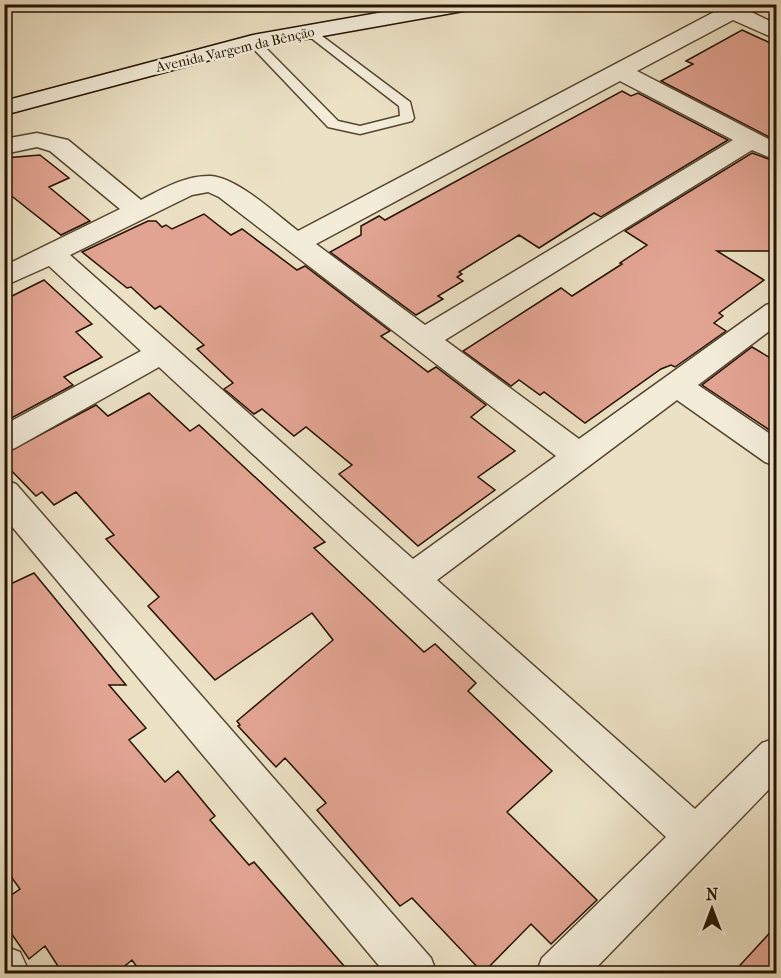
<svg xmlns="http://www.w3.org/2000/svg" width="781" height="978" viewBox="0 0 781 978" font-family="'IM FELL French Canon',serif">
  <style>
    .building { fill: #e2a492; stroke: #251200; stroke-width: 1.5 }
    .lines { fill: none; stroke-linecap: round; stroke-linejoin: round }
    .lane-casing { stroke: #564631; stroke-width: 3 }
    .street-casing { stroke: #564631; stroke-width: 3 }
    .secondary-casing { stroke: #251200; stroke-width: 3 }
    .lane { fill: #f2ecd9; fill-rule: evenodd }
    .street { fill: #f2ecd9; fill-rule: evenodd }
    .secondary { fill: #f2ecd9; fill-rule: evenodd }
    .labels { text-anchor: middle; stroke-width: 5; stroke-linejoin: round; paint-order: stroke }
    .far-street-label { font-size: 14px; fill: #251200; stroke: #f2ecd9 }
  </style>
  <rect width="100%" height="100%" fill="#ebe1c4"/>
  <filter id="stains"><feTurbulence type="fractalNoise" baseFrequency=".00333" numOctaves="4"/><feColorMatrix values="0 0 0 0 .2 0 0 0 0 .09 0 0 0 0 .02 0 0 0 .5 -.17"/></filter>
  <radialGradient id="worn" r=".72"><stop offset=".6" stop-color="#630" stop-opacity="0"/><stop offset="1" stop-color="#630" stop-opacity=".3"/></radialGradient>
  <!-- building -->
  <path class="building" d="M742,30l35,16v95l-116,-60 32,-17 -7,-3z
    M622,91l9,5 7,-3 90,47 -127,77 -7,-4 -55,35 -20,-13 -60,37 3,2 -5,3 6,4 -25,15 5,3 -27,16 -86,-63 31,-17v-9l18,-10 6,4z
    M752,153l25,9v89h-60l47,29 -45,33 4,3 -9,7 12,8 -51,36 -4,-2 -10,4 -76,54 -41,-31 -4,3 -21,-15 -8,6 -48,-35 98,-63 11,8 50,-32 -2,-1 27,-18 -22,-14z
    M40,155l29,23 -20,9 41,34 -29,14 -57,-45v-32z
    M204,214l27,21 11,-6 55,41 8,-4 85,65 -9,5 47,36 8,-5 50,38 -15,12 44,34 -37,26 17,13 -77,56 -79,-72 13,-9 -46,-38 -12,9 -32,-27 -8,5 -30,-25 9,-6 -36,-34 7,-4 -44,-39 -5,3 -24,-22 -4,1 -45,-36 66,-31h8l6,6 4,-2 6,4z
    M44,280l48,44 -16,8 26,25 -38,20 9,8 -69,37v-122z
    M752,347l25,15v73l-75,-50z
    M149,393l41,38 9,-6 126,117 -11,6 110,104 11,-8 41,39 -8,8 84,80 -45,41 90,88 -46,44 -20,-20 -48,49 -71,-75 -12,8 -83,-96 9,-7 -41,-45 -9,9 -38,-41 2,-1 -3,-4 96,-81 -21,-27 -97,67 -67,-74 11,-9 -53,-58 8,-4 -38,-43 -22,13 -12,-13 -6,4 -32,-33v-9l92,-49 12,11z
    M34,573l92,112h-17l37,43 -17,12 36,42 13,-11 37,45 -5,4 39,45 5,-3 97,112h-209l-10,-14 -17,14h-52l-18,-28 -16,13 -25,-36v-23l16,-11 -16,-22v-280z
    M777,925v49h-45z"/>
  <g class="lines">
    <defs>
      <path id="lane" d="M310,27l100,75 4,16 -2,3 -52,13 -32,-7 -81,-85 10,-3 81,82 22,5 40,-10 -1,-10 -93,-72v-6z"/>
      <path id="street" d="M707,4h28l41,20v15l-43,-19 -96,51 139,72v17l-24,-10 -307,190 134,99 187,-134 10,-3v24l-78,59 78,53v28l-11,-4 -88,-62 -240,180 258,229 67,-66 14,-5v44l-186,192h-54l6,-16 124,-121 -507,-470 -144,81 -11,4v-27l137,-74 -92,-85 -45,20v-20l116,-57 -70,-58 -13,-4 -33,7v-15l33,-6 31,7 73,60c21,-11 45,-25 70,-24 27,2 66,39 87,55l418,-220zM620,81l113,59 -308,185 -109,-81zM208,192l11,5 337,259 -143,103 -343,-304 122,-60z
        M4,480l12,4 415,474 6,16h-51l-382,-457z
        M4,946l16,6 10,22h-26z"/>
      <path id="secondary" d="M429,4h50l-2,5 -8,1 -214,38 -251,67v-14l249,-66z"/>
    </defs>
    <!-- lane casing -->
    <use href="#lane" class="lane-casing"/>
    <!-- street casing -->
    <use href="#street" class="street-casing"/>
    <!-- secondary casing -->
    <use href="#secondary" class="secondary-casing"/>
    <!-- lane -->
    <use href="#lane" class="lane"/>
    <!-- street -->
    <use href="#street" class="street"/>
    <!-- secondary -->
    <use href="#secondary" class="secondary"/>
  </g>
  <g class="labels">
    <!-- far-street labels -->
    <g class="far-street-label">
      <text transform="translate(235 49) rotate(-13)" y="5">Avenida Vargem da Bênção</text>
    </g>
  </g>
  <!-- margin -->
  <rect width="781" height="978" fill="none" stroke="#ebe1c4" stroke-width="24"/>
  <rect x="6" y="6" width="769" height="966" fill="none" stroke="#251200" stroke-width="3"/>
  <rect x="12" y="12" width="757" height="954" fill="none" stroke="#251200" stroke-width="1.5"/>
  <!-- north arrow -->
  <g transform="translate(712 909)" stroke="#f2ecd9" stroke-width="4.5" paint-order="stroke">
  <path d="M0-4.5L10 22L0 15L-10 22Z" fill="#251200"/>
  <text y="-9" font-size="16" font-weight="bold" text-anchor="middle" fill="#251200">N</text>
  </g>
  <rect width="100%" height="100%" filter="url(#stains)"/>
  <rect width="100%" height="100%" fill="url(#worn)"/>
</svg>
